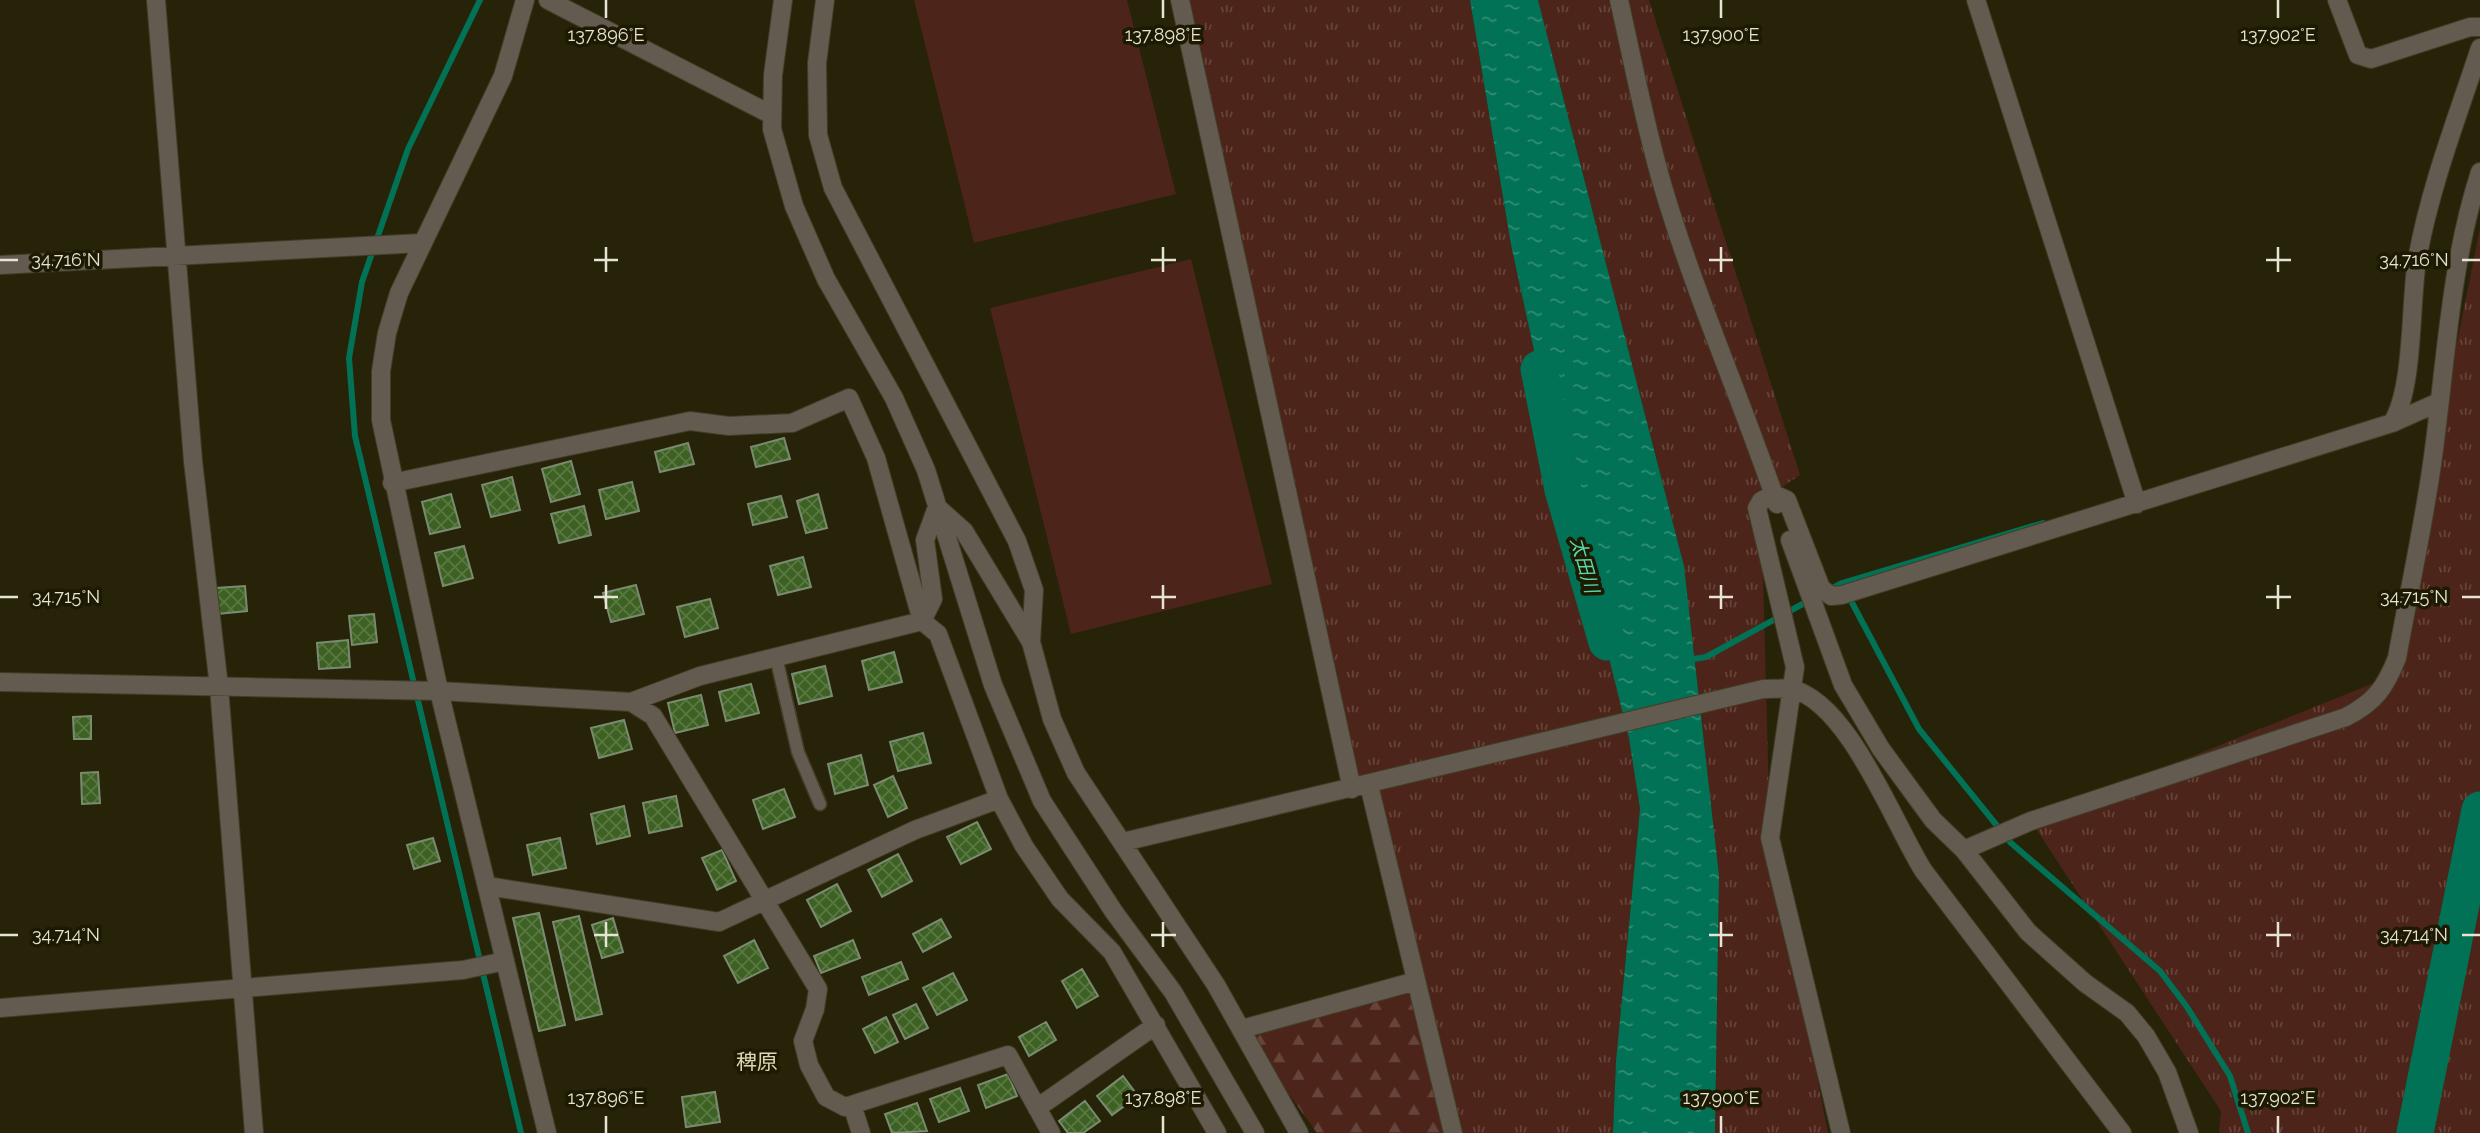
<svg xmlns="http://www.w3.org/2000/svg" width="2480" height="1133" viewBox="0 0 2480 1133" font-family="Raleway,'Noto Sans JP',sans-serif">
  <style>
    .grass { fill: url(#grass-tufts) }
    .forest { fill: url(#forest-firs) }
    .garden { fill: #4c241a }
    .water { fill: url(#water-ripples) }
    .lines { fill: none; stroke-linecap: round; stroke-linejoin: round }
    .stream { stroke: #017255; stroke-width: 6 }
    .river { stroke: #017255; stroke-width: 37 }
    .building { fill: url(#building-cross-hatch); stroke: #7a8b71; stroke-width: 2 }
    .service-casing { stroke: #423e25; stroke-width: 15 }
    .minor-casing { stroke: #423e25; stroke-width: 20 }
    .tertiary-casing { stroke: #423e25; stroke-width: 20 }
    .service { stroke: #635a50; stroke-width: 12 }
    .minor { stroke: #635a50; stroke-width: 18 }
    .tertiary { stroke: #635a50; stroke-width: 18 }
    .ticks { fill: none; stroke: #e6e4d4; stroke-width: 2.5 }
    .labels { text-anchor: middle; stroke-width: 7; stroke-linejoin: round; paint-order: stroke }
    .water-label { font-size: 19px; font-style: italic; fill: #59d8ad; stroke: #1d1a01 }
    .quarter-label { font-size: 21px; fill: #dad6b6; stroke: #1d1a01 }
    .ticks-label { font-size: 18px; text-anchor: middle; fill: #e6e4d4; stroke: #1d1a01; stroke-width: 7; stroke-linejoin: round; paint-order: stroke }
  </style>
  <defs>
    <pattern id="grass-tufts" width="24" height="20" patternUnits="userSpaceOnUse" patternTransform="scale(1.75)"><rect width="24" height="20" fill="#4c241a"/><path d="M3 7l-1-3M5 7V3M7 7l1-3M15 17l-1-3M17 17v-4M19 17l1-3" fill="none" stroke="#66443a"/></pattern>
    <pattern id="forest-firs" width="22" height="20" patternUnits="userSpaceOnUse" patternTransform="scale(1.75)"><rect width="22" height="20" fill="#4c241a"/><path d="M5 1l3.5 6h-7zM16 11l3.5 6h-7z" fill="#66443a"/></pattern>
    <pattern id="water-ripples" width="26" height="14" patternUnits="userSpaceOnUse" patternTransform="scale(1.75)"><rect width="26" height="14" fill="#017255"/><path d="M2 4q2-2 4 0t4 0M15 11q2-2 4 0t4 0" fill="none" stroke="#328d74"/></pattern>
    <pattern id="building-cross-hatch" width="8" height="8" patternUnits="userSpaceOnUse" patternTransform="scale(1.75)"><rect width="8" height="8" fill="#3d6123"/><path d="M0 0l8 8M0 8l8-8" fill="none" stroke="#597842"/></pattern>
  </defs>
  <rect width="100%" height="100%" fill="#272308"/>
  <!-- grass -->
  <path class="grass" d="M1177,0h293l41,245 38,174 81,319 10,71 -24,252 -3,72h-161l-155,-596z
    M1538,0h111l151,475 -39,26 9,337 58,295h-113l4,-258 -35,-309z
    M2480,229v904h-261l2,-22 -190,-290 358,-144z"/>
  <!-- forest -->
  <path class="forest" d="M1416,981l38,152h-137l-75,-104z"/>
  <!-- garden -->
  <path class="garden" d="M914,0h213l49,194 -202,49z
    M1191,259l81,325 -201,50 -81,-326z"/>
  <!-- water -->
  <path class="water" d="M1470,0h68l146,566 35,309 -4,258h-102l3,-72 24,-252 -11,-71 -80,-319 -38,-174z"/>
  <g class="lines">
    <!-- stream -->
    <path class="stream" d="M480,0l-72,149 -46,133 -13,76 6,78 166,697
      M1827,591l15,-8 201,-60
      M1849,597l70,132 92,114 149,128 27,36 43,69 18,57
      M1687,660l19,-3 102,-56"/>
    <!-- river -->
    <path class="river" d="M1539,369l24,121 44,152
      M2415,1133l65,-323"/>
  </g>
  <!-- building -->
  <path class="building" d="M784,438l6,21 -34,8 -5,-20z
    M688,443l6,21 -34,8 -5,-20z
    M571,461l9,33 -29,8 -9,-33z
    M512,477l8,33 -29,7 -9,-32z
    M632,482l7,29 -33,8 -7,-29z
    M451,494l9,33 -30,7 -8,-32z
    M818,494l9,34 -21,5 -9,-32z
    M781,496l6,21 -34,8 -5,-21z
    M584,506l7,29 -32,8 -8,-29z
    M464,546l9,32 -30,8 -8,-33z
    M803,557l8,30 -33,8 -8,-29z
    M636,585l8,29 -33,8 -8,-29z
    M245,586l2,25 -29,3 -2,-26z
    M710,599l8,29 -33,9 -8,-30z
    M374,614l3,28 -25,3 -3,-29z
    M348,640l2,27 -31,2 -2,-26z
    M894,652l8,30 -33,8 -7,-29z
    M825,666l7,30 -33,8 -7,-30z
    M751,684l8,29 -33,8 -7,-29z
    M701,695l7,30 -33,8 -7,-30z
    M91,716v23h-17l-1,-22z
    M624,720l8,29 -33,9 -8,-30z
    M923,733l8,30 -33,8 -8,-29z
    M861,755l7,30 -33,9 -7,-30z
    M98,772l2,31 -18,1 -1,-31z
    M893,776l14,32 -19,9 -14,-32z
    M784,789l11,28 -32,12 -10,-29z
    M676,796l6,30 -33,7 -6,-30z
    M624,806l6,30 -33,8 -6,-30z
    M977,822l14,27 -30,15 -14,-27z
    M433,838l7,23 -26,8 -7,-24z
    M560,838l6,30 -33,7 -6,-30z
    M722,850l14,31 -19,9 -15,-32z
    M898,854l14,27 -30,16 -14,-27z
    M837,884l14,27 -30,16 -14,-27z
    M539,913l26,112 -26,6 -26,-113z
    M579,916l23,98 -26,6 -23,-98z
    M613,918l10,34 -21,6 -10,-33z
    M941,919l10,18 -28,15 -10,-18z
    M754,940l14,28 -30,15 -14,-27z
    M853,940l7,18 -39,15 -7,-17z
    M901,962l7,17 -39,16 -7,-18z
    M1082,969l16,27 -21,12 -15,-27z
    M953,973l14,27 -30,15 -14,-27z
    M916,1004l12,24 -23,11 -12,-24z
    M886,1017l12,25 -23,11 -12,-24z
    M1046,1022l10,18 -27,16 -10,-19z
    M1008,1074l9,22 -31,12 -8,-23z
    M1123,1076l15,20 -26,19 -15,-19z
    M960,1088l9,23 -30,11 -9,-23z
    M715,1092l5,30 -34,5 -4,-30z
    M1085,1101l15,20 -17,12h-15l-9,-12z
    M917,1103l10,28 -35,2 -7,-19z"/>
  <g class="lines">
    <defs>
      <path id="service" d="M776,657l22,95 22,52"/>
      <path id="minor" d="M156,0l37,461 26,226 35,446
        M548,0l224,115
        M783,0l-10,75 -1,54 22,77 32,73 68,119 32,72 67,215 49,116 72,111 59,80 82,141
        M825,0l-8,63 1,72 15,53 184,353 17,49 -3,52
        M1180,0l172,789
        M1619,0c14,62 26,126 44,187 32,108 78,211 114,317
        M1976,0l161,504
        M2337,0l21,55 13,4 99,-32h10
        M0,265l422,-22
        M2392,423c22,-34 18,-119 25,-163 13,-73 40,-142 63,-212
        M392,483l298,-62 39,5 63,-3 57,-25 27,60 46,163 16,13 61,165 25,47 36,53 52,53 105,181
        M1790,540l53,145 38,64 52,71 31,30 64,82 57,51 42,30 19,23 21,36 22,61
        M0,682l439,9 192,11 22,14 165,273 -3,20 -12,32 6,24 17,32 19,10 163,-52 43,78
        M631,702l69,-26 222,-55 11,-22 -8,-59 12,-33 27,24 67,111 21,77 24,54 140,212 83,148
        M1369,785l84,348
        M1123,842l640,-153c9,0 19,-1 28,0 57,12 103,135 132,181l199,263
        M1964,850l67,-29 315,-104c29,-15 39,-29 51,-59 12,-67 27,-134 36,-201 13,-95 17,-192 47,-285
        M487,886l232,36 196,-92 84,-31
        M0,1008l463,-38 42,-9
        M1242,1029l174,-48
        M852,1105l9,28
        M1037,1108l119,-83
        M1841,1133l-71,-295 25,-171 -38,-159 4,-7 13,-7 13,6 34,88 10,8 11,-1 550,-172 47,-21"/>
      <path id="tertiary" d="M525,0l-22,76 -104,217 -12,40 -6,38v49l58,271 108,442"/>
    </defs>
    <!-- service casing -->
    <use href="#service" class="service-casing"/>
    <!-- minor casing -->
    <use href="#minor" class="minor-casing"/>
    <!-- tertiary casing -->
    <use href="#tertiary" class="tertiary-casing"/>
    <!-- service -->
    <use href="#service" class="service"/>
    <!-- minor -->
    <use href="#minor" class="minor"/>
    <!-- tertiary -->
    <use href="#tertiary" class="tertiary"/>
  </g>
  <!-- ticks -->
  <path class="ticks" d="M606,0v18M1163,0v18M1721,0v18M2278,0v18M606,247v25M1163,247v25M1721,247v25M2278,247v25M0,260h18M594,260h24M1151,260h25M1709,260h24M2266,260h25M2462,260h18M606,585v24M1163,585v24M1721,585v24M2278,585v24M0,597h18M594,597h24M1151,597h25M1709,597h24M2266,597h25M2462,597h18M606,922v25M1163,922v25M1721,922v25M2278,922v25M0,935h18M594,935h24M1151,935h25M1709,935h24M2266,935h25M2462,935h18M606,1116v17M1163,1116v17M1721,1116v17M2278,1116v17"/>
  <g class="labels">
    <!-- water labels -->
    <g class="water-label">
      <text transform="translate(1585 565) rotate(74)" y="7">太田川</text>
    </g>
    <!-- quarter labels -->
    <g class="quarter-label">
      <text x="757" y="1069">稗原</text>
    </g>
  </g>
  <g class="ticks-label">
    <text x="606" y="41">137.896°E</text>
    <text x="1163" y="41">137.898°E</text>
    <text x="1721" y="41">137.900°E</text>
    <text x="2278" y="41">137.902°E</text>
    <text x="66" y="266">34.716°N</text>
    <text x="2414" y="266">34.716°N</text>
    <text x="66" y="603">34.715°N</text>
    <text x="2414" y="603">34.715°N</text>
    <text x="66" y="941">34.714°N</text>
    <text x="2414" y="941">34.714°N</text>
    <text x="606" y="1104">137.896°E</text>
    <text x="1163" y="1104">137.898°E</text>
    <text x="1721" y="1104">137.900°E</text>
    <text x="2278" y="1104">137.902°E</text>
  </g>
</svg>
